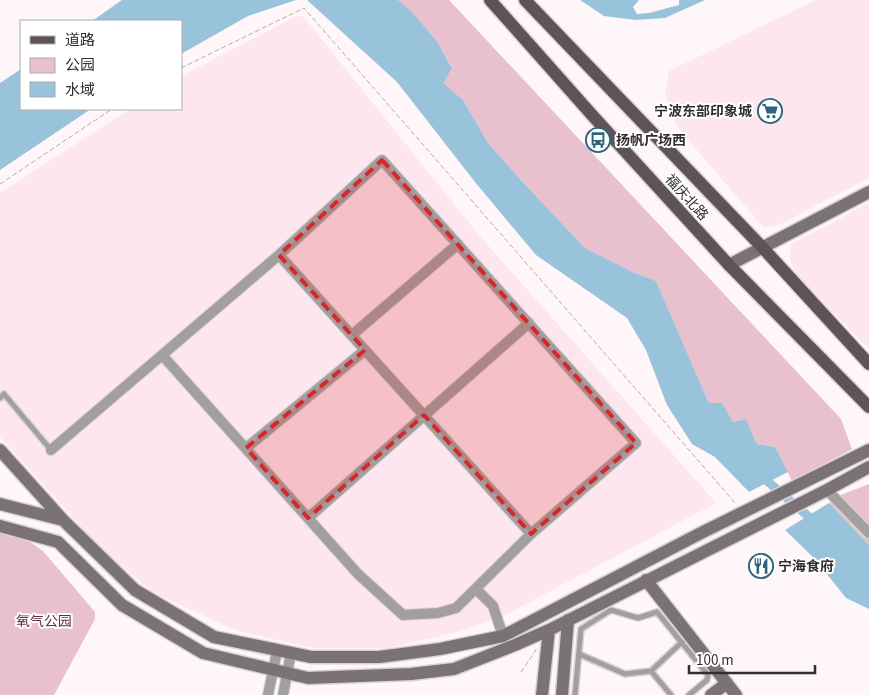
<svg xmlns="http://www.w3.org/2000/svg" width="869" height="695" viewBox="0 0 869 695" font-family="'Source Sans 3','Noto Sans SC',sans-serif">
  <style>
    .built { fill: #fde6ee }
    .green { fill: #e8c0ce }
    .water { fill: #98c3da }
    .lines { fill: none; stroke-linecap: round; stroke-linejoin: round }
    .canal { stroke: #98c3da; stroke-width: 9 }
    .lane-casing { stroke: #d9d2d4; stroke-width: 8 }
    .street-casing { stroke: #d9d2d4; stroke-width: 12 }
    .secondary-casing { stroke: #d9d2d4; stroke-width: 15 }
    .primary-casing { stroke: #d9d2d4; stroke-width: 15 }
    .path { stroke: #b3adaf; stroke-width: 1; stroke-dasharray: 5 2.5; stroke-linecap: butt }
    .lane { stroke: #a39e9f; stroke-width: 5 }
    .street { stroke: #a39e9f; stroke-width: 10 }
    .secondary { stroke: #7b7275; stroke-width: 12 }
    .primary { stroke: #5e5458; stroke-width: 12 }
    .marked { fill: #d62828; fill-opacity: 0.2; stroke: #d62828; stroke-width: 4; stroke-dasharray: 10 6; stroke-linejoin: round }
    .labels { text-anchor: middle; stroke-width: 4; stroke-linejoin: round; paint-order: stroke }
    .poi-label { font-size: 14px; font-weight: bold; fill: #322d2e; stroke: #fff; text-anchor: start }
    .street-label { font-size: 14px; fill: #322d2e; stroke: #fff }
    .park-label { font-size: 14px; fill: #693048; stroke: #fff }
  </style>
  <rect width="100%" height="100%" fill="#fef6f9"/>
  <!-- built -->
  <path class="built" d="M816,0h53v178l-88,46 -17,4 -86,-100 -13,-34 4,-23z
    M303,16l175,218 238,269 -211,112 -44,16 -72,17h-77l-74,-17 -84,-38 -53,-45 -101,-111v-244l130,-84h51v-33l114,-59z
    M869,203v146l-73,-75 -6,-14 1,-16z"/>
  <!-- green -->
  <path class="green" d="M398,0h51l392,419 11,30 -60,32 -17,-34 -18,-3 -11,-25 -13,3 -11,-18 -13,-1 -53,-122 -21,-8 -50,-25 -66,-70 -31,-35 -25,-43 -21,-17 10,-16 -14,-24z
    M869,484v61l-40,-42 9,-7z
    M0,521l43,30 52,61v7l-41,76h-54z"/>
  <!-- water -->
  <path class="water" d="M122,0h174l-48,16 -67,38v-33h-89z
    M307,0h91l14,12 26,31 14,25 -9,15 20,17 25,43 31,35 66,70 50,25 21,8 53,122h13l11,19 13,-3 11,25 18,3 13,25 -39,20 -34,-35 -23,-13 -25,-39 -21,-55 -19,-32 -91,-63 -61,-73 -78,-100z
    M580,0h62h-3l-6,7 4,7 12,-1 30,-8v-5h26l-40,18 -29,2 -32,-4z
    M21,69v40h70l-91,61v-87z
    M829,503l40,42v64l-23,-11 -32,-40 -29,-28z"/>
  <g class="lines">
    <!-- canal -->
    <path class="canal" d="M759,474l57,49"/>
    <defs>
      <path id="lane" d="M0,398l4,-4 47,56
        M579,654l46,20 26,-3
        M575,695l6,-66 30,-19 27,8 19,-6 51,63 -1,5 -18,15
        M671,695l-20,-24 31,-29"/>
      <path id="street" d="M279,255l252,279
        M352,335l106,-91
        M246,448l119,-98
        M51,450l228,-195 103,-95 254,283 -105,91 -75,74 -18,5 -35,2 -45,-41 -196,-219
        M827,490l42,43
        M308,518l221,-195
        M476,589l17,17 10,30
        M268,695l9,-44
        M283,695l8,-42"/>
      <path id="secondary" d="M729,265l140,-73
        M0,450l63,70 72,70 79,47 97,20h68l61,-8 63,-13 196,-102 170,-84
        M0,504l63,16
        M0,526l58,16 64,63 81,48 105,25 103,-4 43,-5 61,-24 34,-15 278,-140 42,-23
        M646,580l90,115
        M542,695l7,-65
        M562,695l6,-75
        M711,695l16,-12"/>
      <path id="primary" d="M490,0l102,115 137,150 140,142
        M525,0l237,247 107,117"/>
    </defs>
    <!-- lane casing -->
    <use href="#lane" class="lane-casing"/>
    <!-- street casing -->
    <use href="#street" class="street-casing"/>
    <!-- secondary casing -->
    <use href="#secondary" class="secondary-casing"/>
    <!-- primary casing -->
    <use href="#primary" class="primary-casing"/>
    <!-- path -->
    <path class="path" d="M181,68l123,-60 432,496
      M0,184l112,-75
      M521,672l15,-22 -1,-3"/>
    <!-- lane -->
    <use href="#lane" class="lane"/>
    <!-- street -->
    <use href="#street" class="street"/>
    <!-- secondary -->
    <use href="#secondary" class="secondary"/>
    <!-- primary -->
    <use href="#primary" class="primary"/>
  </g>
  <!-- marked area -->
  <path class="marked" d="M382,160l254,283 -105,91 -107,-119 -116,103 -62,-70 119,-98 -86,-95z"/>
  <!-- icons -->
  <defs>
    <symbol id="supermarket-ring" viewBox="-11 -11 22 22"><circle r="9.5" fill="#fff" stroke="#2c647e" stroke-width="1.5"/><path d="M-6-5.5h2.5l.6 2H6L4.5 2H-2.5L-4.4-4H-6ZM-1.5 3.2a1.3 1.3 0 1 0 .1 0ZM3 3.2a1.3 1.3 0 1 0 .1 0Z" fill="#2c647e"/></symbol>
    <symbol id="bus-ring" viewBox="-11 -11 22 22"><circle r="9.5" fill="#fff" stroke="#2c647e" stroke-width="1.5"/><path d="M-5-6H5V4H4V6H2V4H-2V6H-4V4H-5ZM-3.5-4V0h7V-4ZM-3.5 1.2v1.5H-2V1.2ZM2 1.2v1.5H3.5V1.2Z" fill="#2c647e"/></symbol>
    <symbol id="restaurant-ring" viewBox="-11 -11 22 22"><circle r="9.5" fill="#fff" stroke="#2c647e" stroke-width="1.5"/><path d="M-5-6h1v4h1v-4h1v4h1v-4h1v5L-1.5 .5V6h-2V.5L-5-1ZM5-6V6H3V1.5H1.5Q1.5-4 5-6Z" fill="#2c647e"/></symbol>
  </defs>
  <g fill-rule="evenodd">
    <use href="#supermarket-ring" x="756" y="97" width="28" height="28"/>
    <use href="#bus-ring" x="584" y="126" width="28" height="28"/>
    <use href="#restaurant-ring" x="747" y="552" width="28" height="28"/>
  </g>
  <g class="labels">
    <!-- poi labels -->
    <g class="poi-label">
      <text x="752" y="116" text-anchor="end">宁波东部印象城</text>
      <text x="616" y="145">扬帆广场西</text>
      <text x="778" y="571">宁海食府</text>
    </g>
    <!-- street labels -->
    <g class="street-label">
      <text transform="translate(687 197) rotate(48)" y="5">福庆北路</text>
    </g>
    <!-- park labels -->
    <g class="park-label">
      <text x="44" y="626">氧气公园</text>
    </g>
  </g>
  <!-- legend -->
  <rect x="20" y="20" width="162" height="90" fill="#ffffff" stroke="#adabab"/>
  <rect x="30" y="36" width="25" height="8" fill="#5e5458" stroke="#adabab"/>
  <text x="65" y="45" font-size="15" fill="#322d2e">道路</text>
  <rect x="30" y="58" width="25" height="15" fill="#e8c0ce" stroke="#adabab"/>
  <text x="65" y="70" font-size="15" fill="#322d2e">公园</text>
  <rect x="30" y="82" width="25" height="15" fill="#98c3da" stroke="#adabab"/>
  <text x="65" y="95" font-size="15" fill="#322d2e">水域</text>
  <!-- scale -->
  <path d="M689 665v8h126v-8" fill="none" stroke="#322d2e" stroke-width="2.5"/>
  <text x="696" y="665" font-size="15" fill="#322d2e" stroke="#ffffff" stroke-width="4" paint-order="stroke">100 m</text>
</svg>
